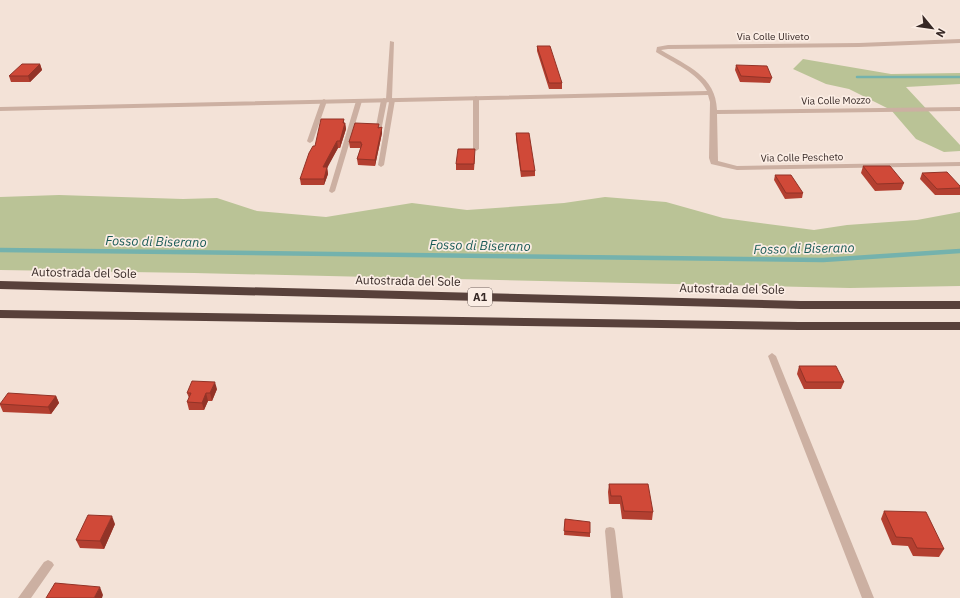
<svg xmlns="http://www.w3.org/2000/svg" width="960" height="598" viewBox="0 0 960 598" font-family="'IBM Plex Sans',sans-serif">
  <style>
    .green { fill: #bac396 }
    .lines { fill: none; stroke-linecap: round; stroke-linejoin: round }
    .stream-far1 { stroke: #74b2ad; stroke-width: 2.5 }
    .stream { stroke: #74b2ad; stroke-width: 4.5 }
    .lane { fill: #ccb0a2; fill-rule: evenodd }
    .street { fill: #ccb0a2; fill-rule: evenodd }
    .highway { fill: #58413b; fill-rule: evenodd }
    .wall { fill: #b33f30 }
    .shaded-wall { fill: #923327 }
    .building { fill: #d04938; stroke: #923327 }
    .labels { text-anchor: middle; stroke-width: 3.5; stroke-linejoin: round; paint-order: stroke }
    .far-street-label { font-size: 10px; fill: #362825; stroke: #fbede4 }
    .shield { fill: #fbede4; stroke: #71635e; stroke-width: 1 }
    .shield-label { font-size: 11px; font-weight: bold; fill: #362825 }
    .street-label { font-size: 12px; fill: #362825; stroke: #fbede4 }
    .water-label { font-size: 13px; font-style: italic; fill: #185a56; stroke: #fbede4 }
  </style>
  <rect width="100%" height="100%" fill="#f3e2d7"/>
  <!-- green -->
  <path class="green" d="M803,59l88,15 69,-1v11l-54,3 54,58v6l-16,1 -28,-13 -25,-29 -42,-21 -23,-5 -33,-15z
    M59,195l124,4 34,-1 40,13 69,6 86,-14 55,7 97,-7 41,-6 61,5 57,16 91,12 33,-5 70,-5 43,-8v74l-110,2 -656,-15 -194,-3v-73z"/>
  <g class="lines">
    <!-- stream-far1 -->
    <path class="stream-far1" d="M857,77h103"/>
    <!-- stream -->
    <path class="stream" d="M0,250l823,10 137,-9"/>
    <!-- lane -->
    <path class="lane" d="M390,41l4,1 -2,56 3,2 -11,65 -3,2 -3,-2 11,-63 -2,-1 -5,25 -3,2 -3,-2 5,-26 3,-2 2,1z
      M476,96l3,2v51l-3,2 -3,-2v-51z
      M324,99l3,2 -14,40 -3,2 -2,-1 -1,-1 14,-40z
      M359,99l3,2 -27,90 -3,2 -2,-1 -1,-1 27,-90z
      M772,353l4,3 98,242h-12l-94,-242z
      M610,527l4,1 1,3 8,67h-12l-6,-67 1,-3z
      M48,560l4,2 2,3 -23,33h-13l26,-36z"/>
    <!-- street -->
    <path class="street" d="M960,39v4l-101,4 -191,2 -7,1c26,16 55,26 56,60l243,-3v4l-243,3 1,47 19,5 223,-4v4l-223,4 -26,-6 -2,-6 1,-56 -2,-7 -708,16v-4l707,-16c-10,-19 -34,-28 -51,-39l1,-5 11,-2 191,-2z"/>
    <!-- highway -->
    <path class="highway" d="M0,281l801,20h159v8h-159l-801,-20z
      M0,310l799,12h161v8h-161l-799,-12z"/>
  </g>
  <!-- wall -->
  <path class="wall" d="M537,46l25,37v6h-13l-12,-38z
    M40,64l2,6 -12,12h-19l-2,-6z
    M736,65l36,13 -2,5 -30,-1 -5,-12z
    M344,119v4h1l1,6 -6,19h-2l-11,19 1,7 -4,11h-23l-1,-6 15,-33z
    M379,127l3,6 -7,33 -17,-1 -1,-6 4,-11h-11l-1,-6z
    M516,133l19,38v5l-14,1 -5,-38z
    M475,156l-1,14h-18v-6z
    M863,166l41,17 -3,7 -26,1 -14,-18z
    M922,173l38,13v9h-25l-15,-16z
    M775,175l28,18 -1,5 -17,1 -11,-19z
    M799,366l45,16 -3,7h-37l-7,-15z
    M217,389l-5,12h-4l-4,9h-15l-2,-8 2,-4 -2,-5z
    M56,396l3,7 -8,11 -48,-2 -3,-7v-2z
    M609,484l44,28 -1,8 -30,-1 -2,-15h-11l-1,-12z
    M884,511l60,38 -5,8 -26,-1 -5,-10 -16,-1 -11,-26z
    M565,519l25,14v4l-26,-2z
    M115,524l-11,25 -24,-1 -4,-8z"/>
  <!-- shaded-wall -->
  <path class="shaded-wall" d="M40,64l2,6 -12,12 -2,-6z
    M344,119v6l1,-2 1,6 -6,19v-7z
    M382,127v6l-7,33v-6z
    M337,141l1,7 -14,26 -1,-7z
    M327,167l1,7 -4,11v-6z
    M215,382l2,7 -5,12 -2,-8z
    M206,393l2,8 -4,9 -2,-7z
    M56,396l3,7 -8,11 -3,-7z
    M112,516l3,8 -11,25 -4,-8z
    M100,587l3,8 -1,3h-8z"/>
  <!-- building -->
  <path class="building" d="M537,46h13l12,37h-13z
    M22,64h18l-12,12h-19z
    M736,65l31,1 5,12 -31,-2z
    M321,119h23l-1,4h2l-5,18h-3l-14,26h4l-3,12h-24l9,-26 4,-7h2z
    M355,123l24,1 -1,4 4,-1 -7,33 -18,-1 5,-15h-1v-2h-12z
    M516,133h13l6,38h-14z
    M458,149h17l-1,15h-18z
    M863,166h27l14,17 -27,1z
    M947,172l13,14v2l-23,1 -15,-16z
    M775,175h16l12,18h-17z
    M799,366h37l8,16h-38z
    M192,381l23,1 -5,11h-4l-4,10 -15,-1 4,-9h-4z
    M8,393l48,3 -8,11 -48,-3z
    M609,484h39l5,28 -29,-1 -3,-15h-10z
    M884,511l42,1 18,37 -27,-1 -5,-10 -16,-1z
    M88,515l24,1 -12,25 -24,-1z
    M565,519l25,3v11l-26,-2z
    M55,583l45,4 -6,11h-48z"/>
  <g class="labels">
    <!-- far-street labels -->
    <g class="far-street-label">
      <text x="773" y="40">Via Colle Uliveto</text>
      <text transform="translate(836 100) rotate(-1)" y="4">Via Colle Mozzo</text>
      <text transform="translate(802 157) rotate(-1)" y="4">Via Colle Pescheto</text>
    </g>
    <!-- shield labels -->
    <rect class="shield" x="468" y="288" width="24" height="18" rx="3"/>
    <g class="shield-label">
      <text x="480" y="301">A1</text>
    </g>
    <!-- street labels -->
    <g class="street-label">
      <text transform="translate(84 273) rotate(1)" y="4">Autostrada del Sole</text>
      <text transform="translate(408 281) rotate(1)" y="4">Autostrada del Sole</text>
      <text transform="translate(732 289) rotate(1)" y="4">Autostrada del Sole</text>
    </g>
    <!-- water labels -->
    <g class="water-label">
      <text transform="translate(156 241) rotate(1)" y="5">Fosso di Biserano</text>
      <text transform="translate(480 245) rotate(1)" y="5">Fosso di Biserano</text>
      <text transform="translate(804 248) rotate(-1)" y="5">Fosso di Biserano</text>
    </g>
  </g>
  <!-- north arrow -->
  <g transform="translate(932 28) rotate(119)" stroke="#fbede4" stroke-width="3" paint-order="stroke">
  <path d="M0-3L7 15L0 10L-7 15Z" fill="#362825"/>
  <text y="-6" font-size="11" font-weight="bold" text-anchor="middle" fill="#362825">N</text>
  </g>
</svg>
